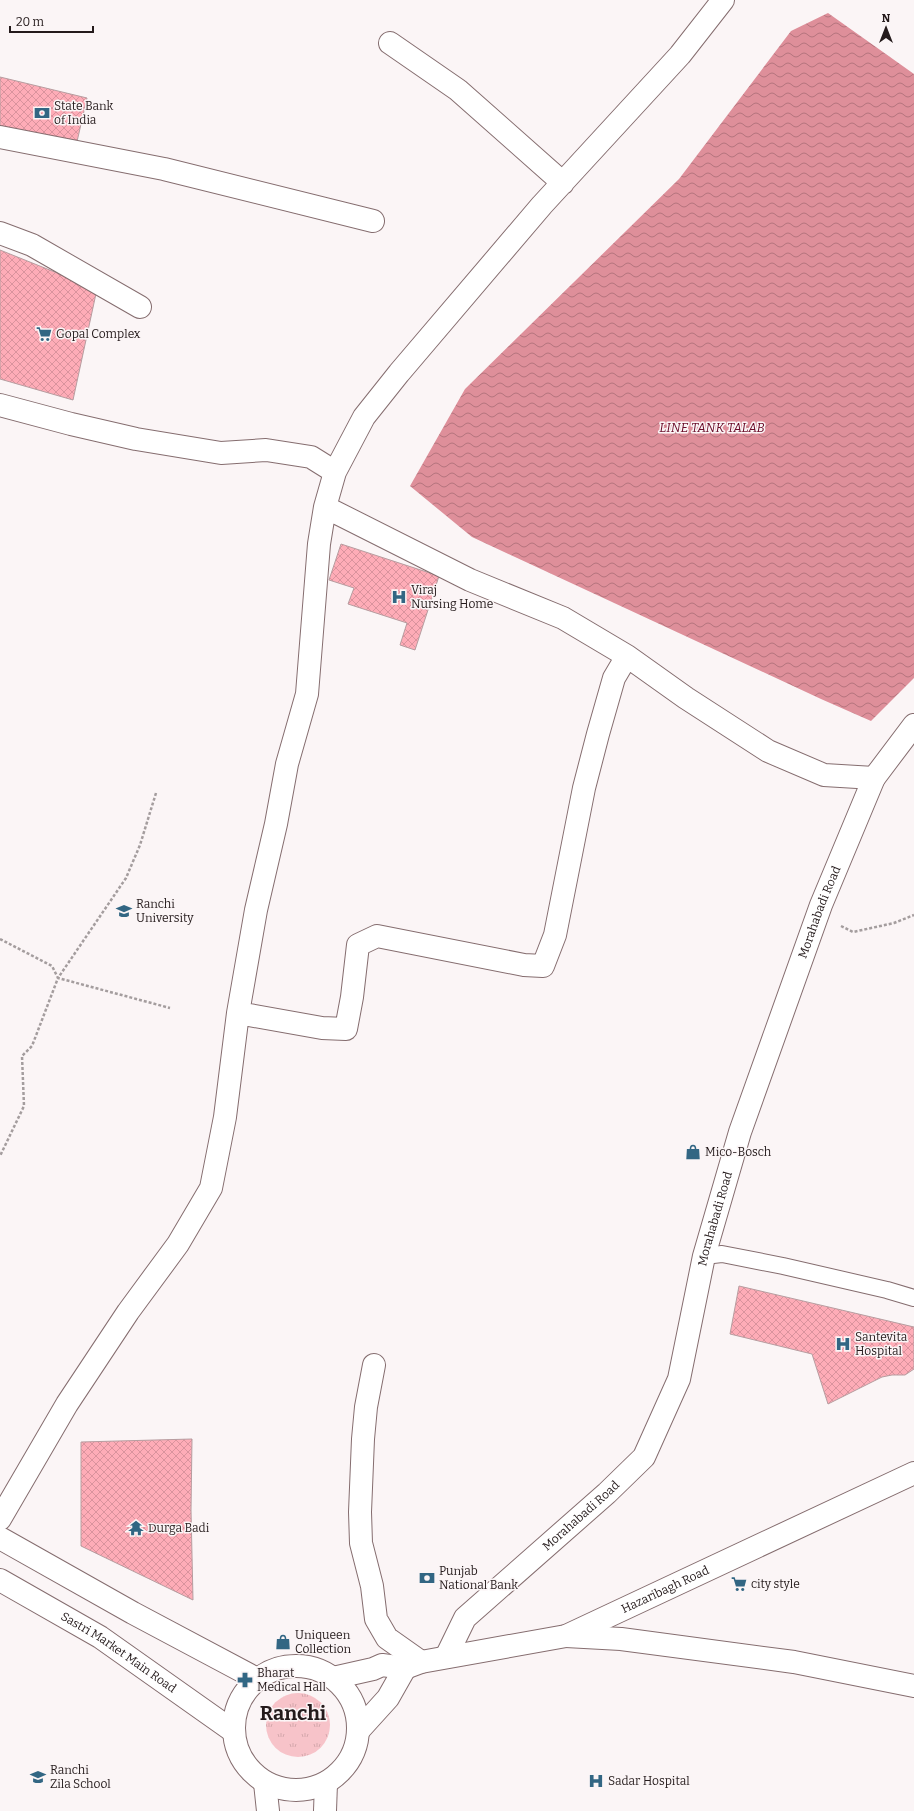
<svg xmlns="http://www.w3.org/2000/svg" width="914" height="1811" viewBox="0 0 914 1811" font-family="Bitter,serif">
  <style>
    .grass { fill: url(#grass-tufts) }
    .water { fill: url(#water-waves) }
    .building { fill: url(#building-cross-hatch); stroke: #b79da0 }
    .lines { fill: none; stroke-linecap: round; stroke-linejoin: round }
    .service-casing { stroke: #856d6f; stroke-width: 18 }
    .minor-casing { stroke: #856d6f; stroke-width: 24 }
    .secondary-casing { stroke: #856d6f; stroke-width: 24 }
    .path { stroke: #a49d9e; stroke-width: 2.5; stroke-dasharray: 3 2; stroke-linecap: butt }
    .service { stroke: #fff; stroke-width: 16 }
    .minor { stroke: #fff; stroke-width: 22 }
    .secondary { stroke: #fff; stroke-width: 22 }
    .labels { text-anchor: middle; stroke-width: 3; stroke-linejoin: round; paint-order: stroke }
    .poi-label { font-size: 12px; fill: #241a1b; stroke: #fbf5f6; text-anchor: start }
    .street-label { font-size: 12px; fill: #241a1b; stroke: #fbf5f6 }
    .water-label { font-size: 13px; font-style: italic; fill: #6a0b28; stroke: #fbf5f6 }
    .town-label { font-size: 20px; font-weight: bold; fill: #241a1b; stroke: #fbf5f6 }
  </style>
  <defs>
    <pattern id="grass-tufts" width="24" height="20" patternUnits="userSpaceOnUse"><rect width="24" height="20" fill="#f7c3c9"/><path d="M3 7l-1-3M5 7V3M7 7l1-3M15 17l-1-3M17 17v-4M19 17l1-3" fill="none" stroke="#d4a7ac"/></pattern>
    <pattern id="water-waves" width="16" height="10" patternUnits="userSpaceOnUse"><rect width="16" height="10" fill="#de8f9a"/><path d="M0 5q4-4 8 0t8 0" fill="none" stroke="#b4747d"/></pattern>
    <pattern id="building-cross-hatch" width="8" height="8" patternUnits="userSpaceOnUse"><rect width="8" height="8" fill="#feacb7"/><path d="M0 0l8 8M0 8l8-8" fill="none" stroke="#da939d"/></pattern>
  </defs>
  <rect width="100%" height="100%" fill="#fbf5f6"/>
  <!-- grass -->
  <path class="grass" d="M266 1725a32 32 0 1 1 64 0a32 32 0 1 1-64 0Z"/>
  <!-- water -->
  <path class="water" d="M828,13l86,61v604l-43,43 -50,-22 -349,-162 -62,-51 55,-97 214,-210 112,-148z"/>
  <!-- building -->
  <path class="building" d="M0,77l87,21 -11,48 -76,-18z
    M0,250l97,39 -24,111 -73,-21z
    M341,544l98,32 -24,74 -15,-5 7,-22 -59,-19 6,-16 -25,-8z
    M739,1286l175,41v42l-9,6h-13l-10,2 -54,27 -16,-50 -82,-20z
    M192,1439l-1,71 2,90 -112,-54v-104z"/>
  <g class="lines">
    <defs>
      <path id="service" d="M704,1256l18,-2 61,12 104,24 27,8"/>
      <path id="minor" d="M390,43l68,47 105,93
        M0,137l164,32 209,52
        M0,233l32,12 108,62
        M0,405l71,19 65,15 85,14 45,-3 45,7 24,15
        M325,507l145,73 93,38 64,38 59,42 82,53 56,24 50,3
        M238,1013l84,15 24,1 6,-32 6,-52 19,-9 147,29 19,1 12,-31 29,-147 14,-54 16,-56 13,-22
        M374,1365l-8,42 -3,32 -3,73 1,31 11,43 4,33 11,19 34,24
        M0,1519l67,-115 61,-92 50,-68 33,-56 14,-71 13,-104 18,-103 20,-86 11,-60 20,-70 12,-150 6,-37 10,-35 29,-55 35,-44 143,-168 138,-150 43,-55
        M566,1636l55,3 173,23 120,24"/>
      <g id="secondary">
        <path d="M0,1538l133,75 124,66"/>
        <path id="s1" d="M0,1580l100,57 133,94"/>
        <path id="s2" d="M446,1657l19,-39 142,-125 37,-36 35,-78 25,-123 36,-124 81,-227 53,-127 40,-53"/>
        <circle cx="296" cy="1728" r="62"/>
        <path id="s3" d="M333,1678l40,-9 9,-4 23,3 16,-6 145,-26 348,-163"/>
        <path d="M359,1730l29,-32 17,-30"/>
        <path d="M265,1783l3,28"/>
        <path d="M325,1811l1,-28"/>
      </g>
    </defs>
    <!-- service casing -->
    <use href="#service" class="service-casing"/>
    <!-- minor casing -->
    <use href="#minor" class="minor-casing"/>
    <!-- secondary casing -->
    <use href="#secondary" class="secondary-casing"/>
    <!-- path -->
    <path class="path" d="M156,793l-16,52 -14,33 -68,100 112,30
      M841,926l12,6 41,-9 20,-8
      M0,939l52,27 6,12 -26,68 -10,10 2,50 -24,50"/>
    <!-- service -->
    <use href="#service" class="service"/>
    <!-- minor -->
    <use href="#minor" class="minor"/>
    <!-- secondary -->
    <use href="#secondary" class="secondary"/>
  </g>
  <!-- icons -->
  <defs>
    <symbol id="bank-bare" viewBox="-9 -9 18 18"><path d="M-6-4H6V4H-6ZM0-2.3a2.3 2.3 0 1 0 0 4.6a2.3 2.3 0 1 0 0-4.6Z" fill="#326683" stroke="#fbf5f6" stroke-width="2.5" paint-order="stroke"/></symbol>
    <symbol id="supermarket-bare" viewBox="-9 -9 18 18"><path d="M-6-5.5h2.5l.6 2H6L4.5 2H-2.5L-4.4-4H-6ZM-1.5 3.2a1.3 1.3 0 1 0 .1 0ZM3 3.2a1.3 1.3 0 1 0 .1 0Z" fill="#326683" stroke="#fbf5f6" stroke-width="2.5" paint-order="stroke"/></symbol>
    <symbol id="hospital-bare" viewBox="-9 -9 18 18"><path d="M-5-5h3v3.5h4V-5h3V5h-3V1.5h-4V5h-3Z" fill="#326683" stroke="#fbf5f6" stroke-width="2.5" paint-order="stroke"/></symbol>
    <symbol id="university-bare" viewBox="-9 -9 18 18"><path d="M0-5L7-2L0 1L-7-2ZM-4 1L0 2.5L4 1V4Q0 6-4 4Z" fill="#326683" stroke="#fbf5f6" stroke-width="2.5" paint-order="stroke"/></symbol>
    <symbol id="shop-bare" viewBox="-9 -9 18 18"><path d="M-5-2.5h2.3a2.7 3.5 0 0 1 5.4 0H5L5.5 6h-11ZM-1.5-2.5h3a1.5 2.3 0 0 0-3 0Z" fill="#326683" stroke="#fbf5f6" stroke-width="2.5" paint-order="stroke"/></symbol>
    <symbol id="temple-bare" viewBox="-9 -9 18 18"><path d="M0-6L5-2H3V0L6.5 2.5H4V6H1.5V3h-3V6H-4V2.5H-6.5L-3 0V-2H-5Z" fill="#326683" stroke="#fbf5f6" stroke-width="2.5" paint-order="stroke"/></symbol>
    <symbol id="pharmacy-bare" viewBox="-9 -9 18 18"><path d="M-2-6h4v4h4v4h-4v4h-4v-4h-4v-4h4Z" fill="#326683" stroke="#fbf5f6" stroke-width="2.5" paint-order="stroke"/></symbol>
    <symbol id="school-bare" viewBox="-9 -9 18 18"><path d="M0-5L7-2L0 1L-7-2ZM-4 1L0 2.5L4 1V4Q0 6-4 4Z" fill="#326683" stroke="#fbf5f6" stroke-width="2.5" paint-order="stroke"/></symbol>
  </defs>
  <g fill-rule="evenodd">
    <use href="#bank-bare" x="31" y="102" width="22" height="22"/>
    <use href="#supermarket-bare" x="33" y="323" width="22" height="22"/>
    <use href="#hospital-bare" x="388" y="586" width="22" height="22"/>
    <use href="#university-bare" x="113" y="900" width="22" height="22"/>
    <use href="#shop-bare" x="682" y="1141" width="22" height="22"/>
    <use href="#hospital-bare" x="832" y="1333" width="22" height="22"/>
    <use href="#temple-bare" x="125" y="1517" width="22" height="22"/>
    <use href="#bank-bare" x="416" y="1567" width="22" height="22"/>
    <use href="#supermarket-bare" x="728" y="1573" width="22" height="22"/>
    <use href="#shop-bare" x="272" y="1631" width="22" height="22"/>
    <use href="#pharmacy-bare" x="234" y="1669" width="22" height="22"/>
    <use href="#school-bare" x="27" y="1766" width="22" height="22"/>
    <use href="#hospital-bare" x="585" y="1770" width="22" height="22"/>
  </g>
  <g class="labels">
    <!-- poi labels -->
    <g class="poi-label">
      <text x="54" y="110">State Bank<tspan x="54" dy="14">of India</tspan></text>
      <text x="56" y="338">Gopal Complex</text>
      <text x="411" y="594">Viraj<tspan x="411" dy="14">Nursing Home</tspan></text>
      <text x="136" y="908">Ranchi<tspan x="136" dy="14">University</tspan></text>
      <text x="705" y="1156">Mico-Bosch</text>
      <text x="855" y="1341">Santevita<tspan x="855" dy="14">Hospital</tspan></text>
      <text x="148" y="1532">Durga Badi</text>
      <text x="439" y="1575">Punjab<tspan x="439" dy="14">National Bank</tspan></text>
      <text x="751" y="1588">city style</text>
      <text x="295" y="1639">Uniqueen<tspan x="295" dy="14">Collection</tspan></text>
      <text x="257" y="1677">Bharat<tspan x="257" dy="14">Medical Hall</tspan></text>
      <text x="50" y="1774">Ranchi<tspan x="50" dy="14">Zila School</tspan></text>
      <text x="608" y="1785">Sadar Hospital</text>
    </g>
    <!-- street labels -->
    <g class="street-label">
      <text dy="4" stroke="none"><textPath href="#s2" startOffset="858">Morahabadi Road</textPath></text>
      <text dy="4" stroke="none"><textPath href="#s2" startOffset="534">Morahabadi Road</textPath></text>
      <text dy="4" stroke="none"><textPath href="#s2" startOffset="198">Morahabadi Road</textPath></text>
      <text dy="4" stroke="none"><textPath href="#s3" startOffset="348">Hazaribagh Road</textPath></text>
      <text dy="4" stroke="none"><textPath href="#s1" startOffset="139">Sastri Market Main Road</textPath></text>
    </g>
    <!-- water labels -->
    <g class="water-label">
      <text x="712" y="432">LINE TANK TALAB</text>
    </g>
    <!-- town labels -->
    <g class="town-label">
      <text x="293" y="1720">Ranchi</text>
    </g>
  </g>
  <!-- north arrow -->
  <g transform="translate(886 28)" stroke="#fbf5f6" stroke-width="3" paint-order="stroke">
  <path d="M0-3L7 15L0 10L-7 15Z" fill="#241a1b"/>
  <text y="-6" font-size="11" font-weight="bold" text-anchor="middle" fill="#241a1b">N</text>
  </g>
  <!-- scale -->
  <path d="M10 26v6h83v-6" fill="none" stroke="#241a1b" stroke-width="2"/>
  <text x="16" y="26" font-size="12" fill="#241a1b" stroke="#fbf5f6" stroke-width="3" paint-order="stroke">20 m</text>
</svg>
